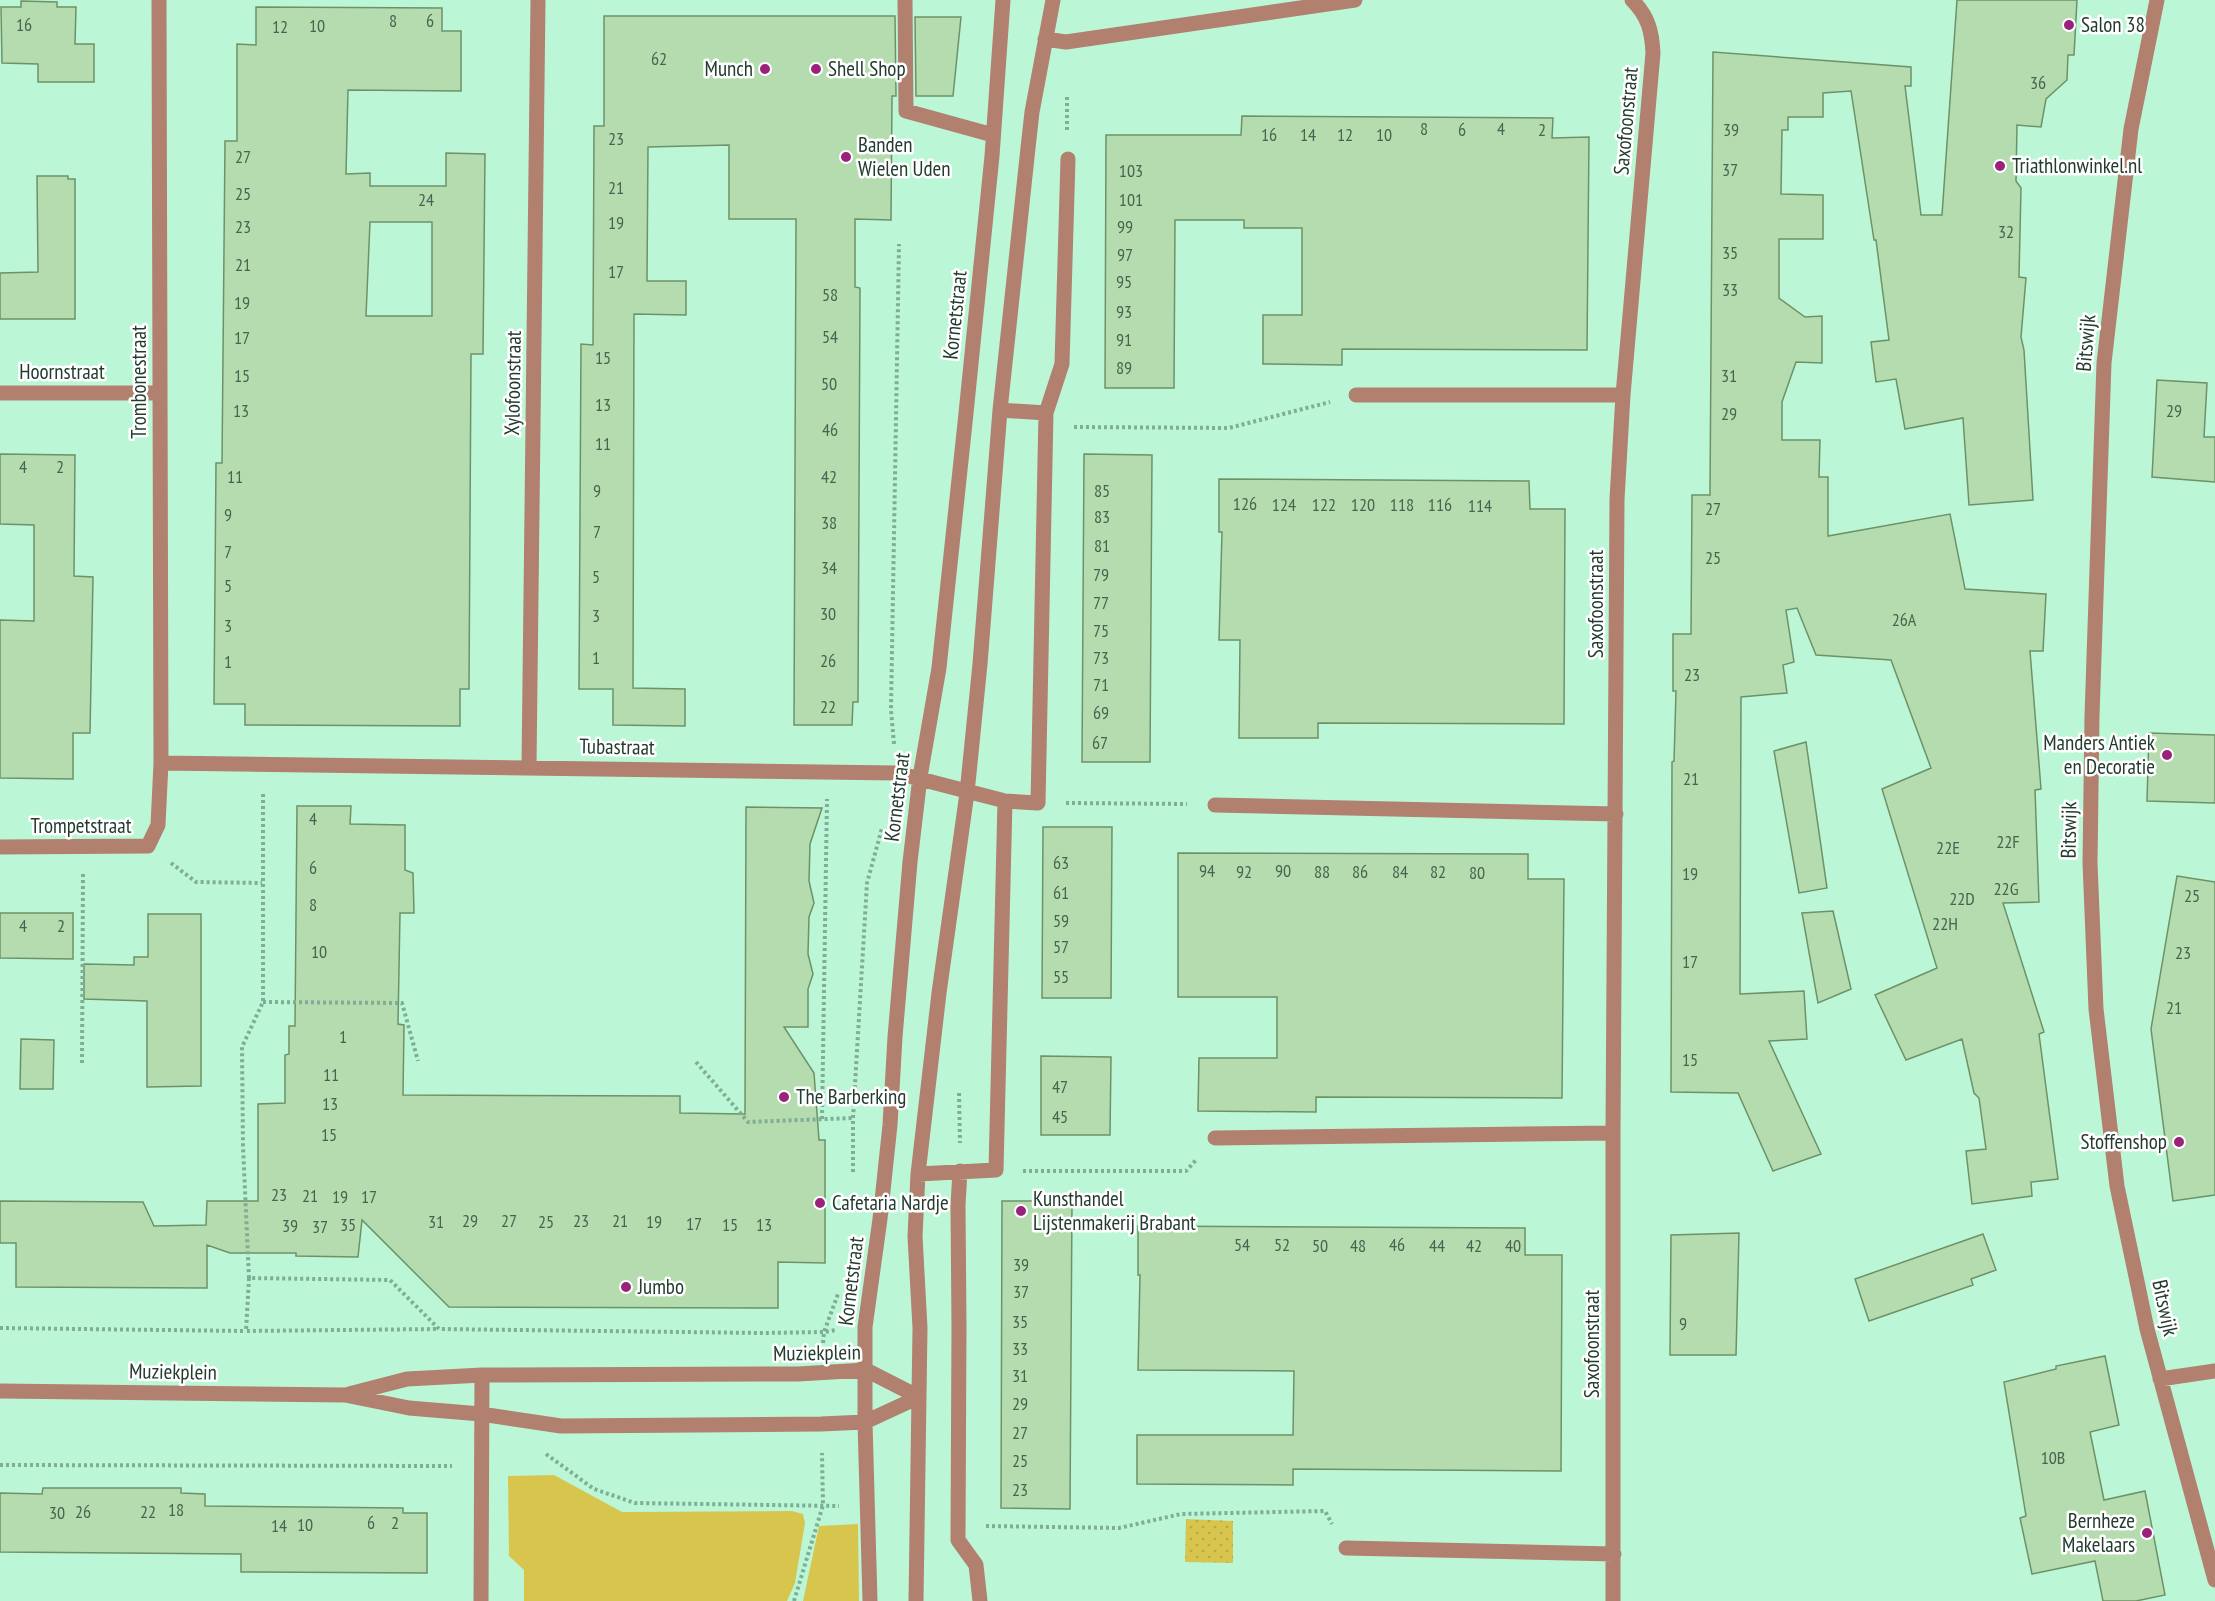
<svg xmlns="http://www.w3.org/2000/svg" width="2215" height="1601" viewBox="0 0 2215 1601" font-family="'PT Sans Narrow',sans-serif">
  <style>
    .grass { fill: #d7c54e }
    .park { fill: url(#park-dots) }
    .building { fill: #b5dcae; stroke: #6d9267; stroke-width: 1.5; fill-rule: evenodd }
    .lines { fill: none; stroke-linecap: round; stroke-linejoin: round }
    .path { stroke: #7fad95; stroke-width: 4; stroke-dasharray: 3 3; stroke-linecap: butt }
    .minor { stroke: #b1806e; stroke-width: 15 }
    .poi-dot { fill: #9a227b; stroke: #fff; stroke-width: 2 }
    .labels { text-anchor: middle; stroke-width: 5; stroke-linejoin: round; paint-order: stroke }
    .number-label { font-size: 18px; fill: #486450 }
    .poi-label { font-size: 21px; fill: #243c30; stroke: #fff; text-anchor: start }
    .street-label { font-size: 21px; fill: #243c30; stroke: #fff }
  </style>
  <defs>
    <pattern id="park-dots" width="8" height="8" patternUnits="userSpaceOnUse" patternTransform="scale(1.5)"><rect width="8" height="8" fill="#d7c54e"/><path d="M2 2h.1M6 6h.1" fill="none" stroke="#b8aa44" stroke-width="1.8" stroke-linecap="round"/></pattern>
  </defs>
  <rect width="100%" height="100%" fill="#bbf7d7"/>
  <!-- grass -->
  <path class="grass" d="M554,1475l68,37 170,-1 11,3 2,9 -10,60 -8,18h-263v-31l-15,-14 -1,-80z
    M858,1524l1,77h-56l16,-75z"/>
  <!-- park -->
  <path class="park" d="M1186,1519l47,2v42l-48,-1z"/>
  <!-- building -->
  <path class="building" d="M1957,0h120l-3,55h-6l-1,25 -21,19 -5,28 -24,-2 -1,56 5,7 -2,89 7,1 -5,59 3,13 9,150 -64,5 -6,-87 -58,11 -9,-50 -20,3 -5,-40 18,-2 -13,-100h-2l-23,-149 -28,2v24h-35v13h-6l-1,64 42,1v44h-44v59l26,19 17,-1v47l-26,-1 -14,40v38h38l-1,37h9v59l122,-22 15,75 81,5 -3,57h-13l11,138 -6,1 4,112 -36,1 41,129 -5,2 19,145 -27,3 1,14 -60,8 -6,-53 20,-2 -7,-51 -5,-5 -12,-54 -56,21 -31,-65 62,-27 -55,-179 49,-21 -40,-108 -75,-5 -19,-47 -11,2 8,52 -11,3 4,28 -46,4 -1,297 64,-3 3,48 -38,2 52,113 -48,17 -35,-78 -67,-1 1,-330 2,-1 2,-70h-3v-57h18l1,-139h18l3,-443 198,15v19h-6l16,129h21z
    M21,1l36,1v5h19l-1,37h19v38h-56v-18l-36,-1 -1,-56h20z
    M256,7l186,1v23h19v60l-113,-1 -2,84 24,-1v13h76v-33l39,1 -2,200h-12l-2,335h-9v37l-215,-1v-21h-31l2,-241h6l3,-322h12v-97l19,1zM370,222h62v94h-66z
    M604,16h291l1,80h-4l-1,124 -36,-1v68l5,1 -2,414h-5l-1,23h-58l2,-506h-67v-74l-81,2 -1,134h39v34l-52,-1 -1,374 52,1v37l-72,-1v-36h-34l2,-345 12,1 1,-219h10z
    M915,17h46l-8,79h-37z
    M1242,116l311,2 -1,20 37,-1 -2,213 -245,-1v16l-79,-1v-49h39v-87h-58v-8h-69l-1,168h-69l1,-253h135z
    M37,176h31v3h7v140h-75v-46l38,-1z
    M2157,380l50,3 -3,54h11v45l-63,-5z
    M0,454l75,1 -1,121 19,1 -3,156h-17v46l-73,-1v-158l34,1v-96l-34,-1z
    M1084,454l68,1 -2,307h-68z
    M1219,479l310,2 1,28h35l-1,215 -246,-1v15h-79l1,-98h-21l3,-108h-3z
    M2149,733l66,2v68l-68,-2z
    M1806,742l21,146 -28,5 -25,-142z
    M297,806h54l-1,18 55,1v45l8,3 1,40h-14l-2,111 6,1 -1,70 277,1v17l65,1 1,-307 76,1 -12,36 -1,37 5,22 -5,14 -1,37 5,20 -5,15v38h-24l30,46 5,67h6v123l-47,-1v46l-329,-1 -87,-87 -4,37 -62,-1v-3h-66l-23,-8v43l-191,-1v-44h-16v-42l143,1 11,24 52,-1 1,-24h51v-97l27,-1v-48l4,-1v-28h6z
    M1043,827h69l-1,171h-69z
    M1178,853l350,1v25h36l-2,219 -246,-1v15l-118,-1 1,-53h78v-61h-99z
    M2177,876l38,6v313l-42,6 -22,-172z
    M1833,911l18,78 -33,14 -16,-90z
    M0,913h73v46l-73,-1z
    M148,914h53v172l-54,1v-86l-63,-2v-35l50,1v-8h14z
    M21,1039l33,1 -1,49h-33z
    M1041,1056l70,1 -1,78h-69z
    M1002,1201h70l-2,308 -69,-1z
    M1138,1226l387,2v27h37l-1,216 -268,-2v16l-156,-1v-49h156l1,-64 -156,-1 2,-95h-2z
    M1739,1233l-3,122h-66l1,-120z
    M1983,1234l13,36 -25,9 2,6 -104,36 -14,-42z
    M2105,1356l14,69 -29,7 14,68 41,-9 20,104 -29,6h-33l-8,-40 -63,13 -12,-56 6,-2 -22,-134 52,-13v-3z
    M43,1488h138v5l24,1v12l198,2v5h24v60l-186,-1v-18l-241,-2v-59l42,1z"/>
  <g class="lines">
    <!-- path -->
    <path class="path" d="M1067,97v34
      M1074,427l155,1 101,-26
      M894,744l-3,-34 8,-466
      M263,794v208l-21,45 1,99 6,132 141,2 49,49 324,4 61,-1 12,-2
      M1066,803l121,1
      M171,863l25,19 66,1
      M263,1002l139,1 16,58
      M696,1062l52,60 105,-4
      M82,1063l1,-189
      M959,1093l1,50
      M822,1119l5,-320
      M1023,1171h163l11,-12
      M853,1172v-54l14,-235 15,-55
      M249,1278l-3,53 193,-2
      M0,1328l246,3
      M823,1343l1,-11 14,-38
      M546,1454l48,35 41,14 204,3
      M0,1465l452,1
      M986,1526l133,2 62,-14 144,-3 7,13
      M794,1601l29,-96 -1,-52"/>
    <!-- minor -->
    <path class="minor" d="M905,0l1,111 87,24
      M2157,0l-26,129 -27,234 -12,353 -2,147 6,146 21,177 30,143 68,251
      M1045,39l21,3 289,-42
      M0,393h160
      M1356,395h267
      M1000,410l46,3
      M161,763l736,10 108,28
      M529,766l9,-766
      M1215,805l401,9
      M0,847l148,-1 10,-21 3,-62 -2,-763
      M1215,1138l398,-5
      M960,1171l-2,34 1,121 -1,214 18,25 4,36
      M918,1174l78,-4 9,-369 33,2 8,-390 16,-49 6,-205
      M2160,1379l55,-8
      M0,1391l345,4 64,13 72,6 80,12 260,-2 44,-2 54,-25
      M349,1394l58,-15 75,-4 316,-1 68,-4 53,27
      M1346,1548l268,6
      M481,1601l1,-226
      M870,1601l-5,-179v-95l15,-108 10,-94 5,-88 15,-175 10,-85 19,-109 26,-245 27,-267 11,-156
      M916,1601l4,-273 -5,-92 3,-62 21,-181 28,-200 13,-129 20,-254 28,-262 4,-36 21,-112
      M1613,1601v-468l4,-634 6,-104 30,-342c-1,-22 -5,-37 -21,-53"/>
  </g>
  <!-- markers -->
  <g class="poi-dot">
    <circle cx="2069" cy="25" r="6"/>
    <circle cx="765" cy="69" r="6"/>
    <circle cx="816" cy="69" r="6"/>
    <circle cx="846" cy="157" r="6"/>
    <circle cx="2000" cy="166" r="6"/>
    <circle cx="2167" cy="755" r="6"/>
    <circle cx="784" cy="1097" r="6"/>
    <circle cx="2179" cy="1142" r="6"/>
    <circle cx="820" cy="1203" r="6"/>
    <circle cx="1021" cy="1211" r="6"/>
    <circle cx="626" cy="1287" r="6"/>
    <circle cx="2147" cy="1533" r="6"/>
  </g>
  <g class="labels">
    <!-- number labels -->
    <g class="number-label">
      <text x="393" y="27">8</text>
      <text x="430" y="27">6</text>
      <text x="24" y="31">16</text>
      <text x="317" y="32">10</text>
      <text x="280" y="33">12</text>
      <text x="659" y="65">62</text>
      <text x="2038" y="89">36</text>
      <text x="1424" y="135">8</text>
      <text x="1501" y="135">4</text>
      <text x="1462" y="136">6</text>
      <text x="1542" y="136">2</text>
      <text x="1731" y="136">39</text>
      <text x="1269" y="141">16</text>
      <text x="1308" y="141">14</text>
      <text x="1345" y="141">12</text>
      <text x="1384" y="141">10</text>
      <text x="616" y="145">23</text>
      <text x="243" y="163">27</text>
      <text x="1730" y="176">37</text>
      <text x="1131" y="177">103</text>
      <text x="616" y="194">21</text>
      <text x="243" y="200">25</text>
      <text x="426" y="206">24</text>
      <text x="1131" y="206">101</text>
      <text x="616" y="229">19</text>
      <text x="243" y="233">23</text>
      <text x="1125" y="233">99</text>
      <text x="2006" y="238">32</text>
      <text x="1730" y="259">35</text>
      <text x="1125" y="261">97</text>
      <text x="243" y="271">21</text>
      <text x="616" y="278">17</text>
      <text x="1124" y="288">95</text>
      <text x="1730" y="296">33</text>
      <text x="830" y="301">58</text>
      <text x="242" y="309">19</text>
      <text x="1124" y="318">93</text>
      <text x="830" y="343">54</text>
      <text x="242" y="344">17</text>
      <text x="1124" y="346">91</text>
      <text x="603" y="364">15</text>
      <text x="1124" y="374">89</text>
      <text x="242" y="382">15</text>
      <text x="1729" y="382">31</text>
      <text x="829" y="390">50</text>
      <text x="603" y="411">13</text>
      <text x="241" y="417">13</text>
      <text x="2174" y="417">29</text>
      <text x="1729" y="420">29</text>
      <text x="830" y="436">46</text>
      <text x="603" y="450">11</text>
      <text x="23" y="473">4</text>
      <text x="60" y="473">2</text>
      <text x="235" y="483">11</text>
      <text x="829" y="483">42</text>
      <text x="597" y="497">9</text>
      <text x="1102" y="497">85</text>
      <text x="1245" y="510">126</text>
      <text x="1284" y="511">124</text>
      <text x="1324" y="511">122</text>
      <text x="1363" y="511">120</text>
      <text x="1402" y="511">118</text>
      <text x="1440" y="511">116</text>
      <text x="1480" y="512">114</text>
      <text x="1713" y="515">27</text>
      <text x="228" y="521">9</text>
      <text x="1102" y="523">83</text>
      <text x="829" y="529">38</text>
      <text x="597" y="538">7</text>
      <text x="1102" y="552">81</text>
      <text x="228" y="558">7</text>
      <text x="1713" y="564">25</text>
      <text x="829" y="574">34</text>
      <text x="1101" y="581">79</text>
      <text x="596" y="583">5</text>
      <text x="228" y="592">5</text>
      <text x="1101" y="609">77</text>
      <text x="828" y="620">30</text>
      <text x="596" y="622">3</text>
      <text x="1904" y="626">26A</text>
      <text x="228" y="632">3</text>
      <text x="1101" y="637">75</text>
      <text x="596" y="664">1</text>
      <text x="1101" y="664">73</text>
      <text x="828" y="667">26</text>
      <text x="228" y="668">1</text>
      <text x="1692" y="681">23</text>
      <text x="1101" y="691">71</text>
      <text x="828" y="713">22</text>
      <text x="1101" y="719">69</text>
      <text x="1100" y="749">67</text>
      <text x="1691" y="785">21</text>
      <text x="313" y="825">4</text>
      <text x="2008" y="848">22F</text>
      <text x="1948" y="854">22E</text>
      <text x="1061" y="869">63</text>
      <text x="313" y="874">6</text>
      <text x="1207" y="877">94</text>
      <text x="1283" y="877">90</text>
      <text x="1244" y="878">92</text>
      <text x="1322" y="878">88</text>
      <text x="1360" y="878">86</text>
      <text x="1400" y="878">84</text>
      <text x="1438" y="878">82</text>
      <text x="1477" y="879">80</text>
      <text x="1690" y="880">19</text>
      <text x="2006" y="895">22G</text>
      <text x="1061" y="899">61</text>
      <text x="2192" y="902">25</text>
      <text x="1962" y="905">22D</text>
      <text x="313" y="911">8</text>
      <text x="1061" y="927">59</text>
      <text x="1945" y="930">22H</text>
      <text x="23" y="932">4</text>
      <text x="61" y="932">2</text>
      <text x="1061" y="953">57</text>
      <text x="319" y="958">10</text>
      <text x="2183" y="959">23</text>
      <text x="1690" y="968">17</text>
      <text x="1061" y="983">55</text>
      <text x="2174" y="1014">21</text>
      <text x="343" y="1043">1</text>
      <text x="1690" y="1066">15</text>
      <text x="331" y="1081">11</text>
      <text x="1060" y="1093">47</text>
      <text x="330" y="1110">13</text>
      <text x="1060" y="1123">45</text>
      <text x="329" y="1141">15</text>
      <text x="279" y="1201">23</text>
      <text x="310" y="1202">21</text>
      <text x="340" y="1203">19</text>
      <text x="369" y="1203">17</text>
      <text x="470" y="1227">29</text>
      <text x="509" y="1227">27</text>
      <text x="581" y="1227">23</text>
      <text x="620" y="1227">21</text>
      <text x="436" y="1228">31</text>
      <text x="546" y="1228">25</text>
      <text x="654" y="1228">19</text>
      <text x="694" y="1230">17</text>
      <text x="348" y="1231">35</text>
      <text x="730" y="1231">15</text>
      <text x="764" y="1231">13</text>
      <text x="290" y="1232">39</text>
      <text x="320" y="1233">37</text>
      <text x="1242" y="1251">54</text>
      <text x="1282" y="1251">52</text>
      <text x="1397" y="1251">46</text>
      <text x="1320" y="1252">50</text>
      <text x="1358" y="1252">48</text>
      <text x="1437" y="1252">44</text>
      <text x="1474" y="1252">42</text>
      <text x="1513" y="1252">40</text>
      <text x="1021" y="1271">39</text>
      <text x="1021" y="1298">37</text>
      <text x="1020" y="1328">35</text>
      <text x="1683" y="1330">9</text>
      <text x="1020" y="1355">33</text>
      <text x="1020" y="1382">31</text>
      <text x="1020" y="1410">29</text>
      <text x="1020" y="1439">27</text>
      <text x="2053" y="1464">10B</text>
      <text x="1020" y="1467">25</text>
      <text x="1020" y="1496">23</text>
      <text x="176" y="1516">18</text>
      <text x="83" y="1518">26</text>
      <text x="148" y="1518">22</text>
      <text x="57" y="1519">30</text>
      <text x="371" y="1529">6</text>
      <text x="395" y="1529">2</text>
      <text x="305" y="1531">10</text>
      <text x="279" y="1532">14</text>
    </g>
    <!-- poi labels -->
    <g class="poi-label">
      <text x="2081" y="32">Salon 38</text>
      <text x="753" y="76" text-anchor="end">Munch</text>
      <text x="828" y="76">Shell Shop</text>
      <text x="858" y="152">Banden<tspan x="858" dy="24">Wielen Uden</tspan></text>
      <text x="2012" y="173">Triathlonwinkel.nl</text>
      <text x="2155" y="750" text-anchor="end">Manders Antiek<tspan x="2155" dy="24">en Decoratie</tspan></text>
      <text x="796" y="1104">The Barberking</text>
      <text x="2167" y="1149" text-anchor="end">Stoffenshop</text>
      <text x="1033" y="1206">Kunsthandel<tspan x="1033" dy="24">Lijstenmakerij Brabant</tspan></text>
      <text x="832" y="1210">Cafetaria Nardje</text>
      <text x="638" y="1294">Jumbo</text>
      <text x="2135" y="1528" text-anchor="end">Bernheze<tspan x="2135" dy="24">Makelaars</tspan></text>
    </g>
    <!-- street labels -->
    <g class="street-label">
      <text transform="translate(1626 121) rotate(-85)" y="7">Saxofoonstraat</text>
      <text transform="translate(955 315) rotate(-84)" y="7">Kornetstraat</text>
      <text transform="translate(2086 343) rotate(-85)" y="7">Bitswijk</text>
      <text x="62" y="379">Hoornstraat</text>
      <text transform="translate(139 382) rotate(-90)" y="7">Trombonestraat</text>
      <text transform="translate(513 383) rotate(-89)" y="7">Xylofoonstraat</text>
      <text transform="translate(1596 604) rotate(-90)" y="7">Saxofoonstraat</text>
      <text transform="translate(617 747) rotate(1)" y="7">Tubastraat</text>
      <text transform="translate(897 797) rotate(-83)" y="7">Kornetstraat</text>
      <text x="81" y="833">Trompetstraat</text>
      <text transform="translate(2069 830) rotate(-89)" y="7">Bitswijk</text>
      <text transform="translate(851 1281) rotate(-83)" y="7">Kornetstraat</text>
      <text transform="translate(2165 1308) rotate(78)" y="7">Bitswijk</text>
      <text transform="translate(1592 1344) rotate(-90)" y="7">Saxofoonstraat</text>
      <text transform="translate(817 1353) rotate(-1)" y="7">Muziekplein</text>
      <text transform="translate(173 1372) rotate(1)" y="7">Muziekplein</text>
    </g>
  </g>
</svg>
